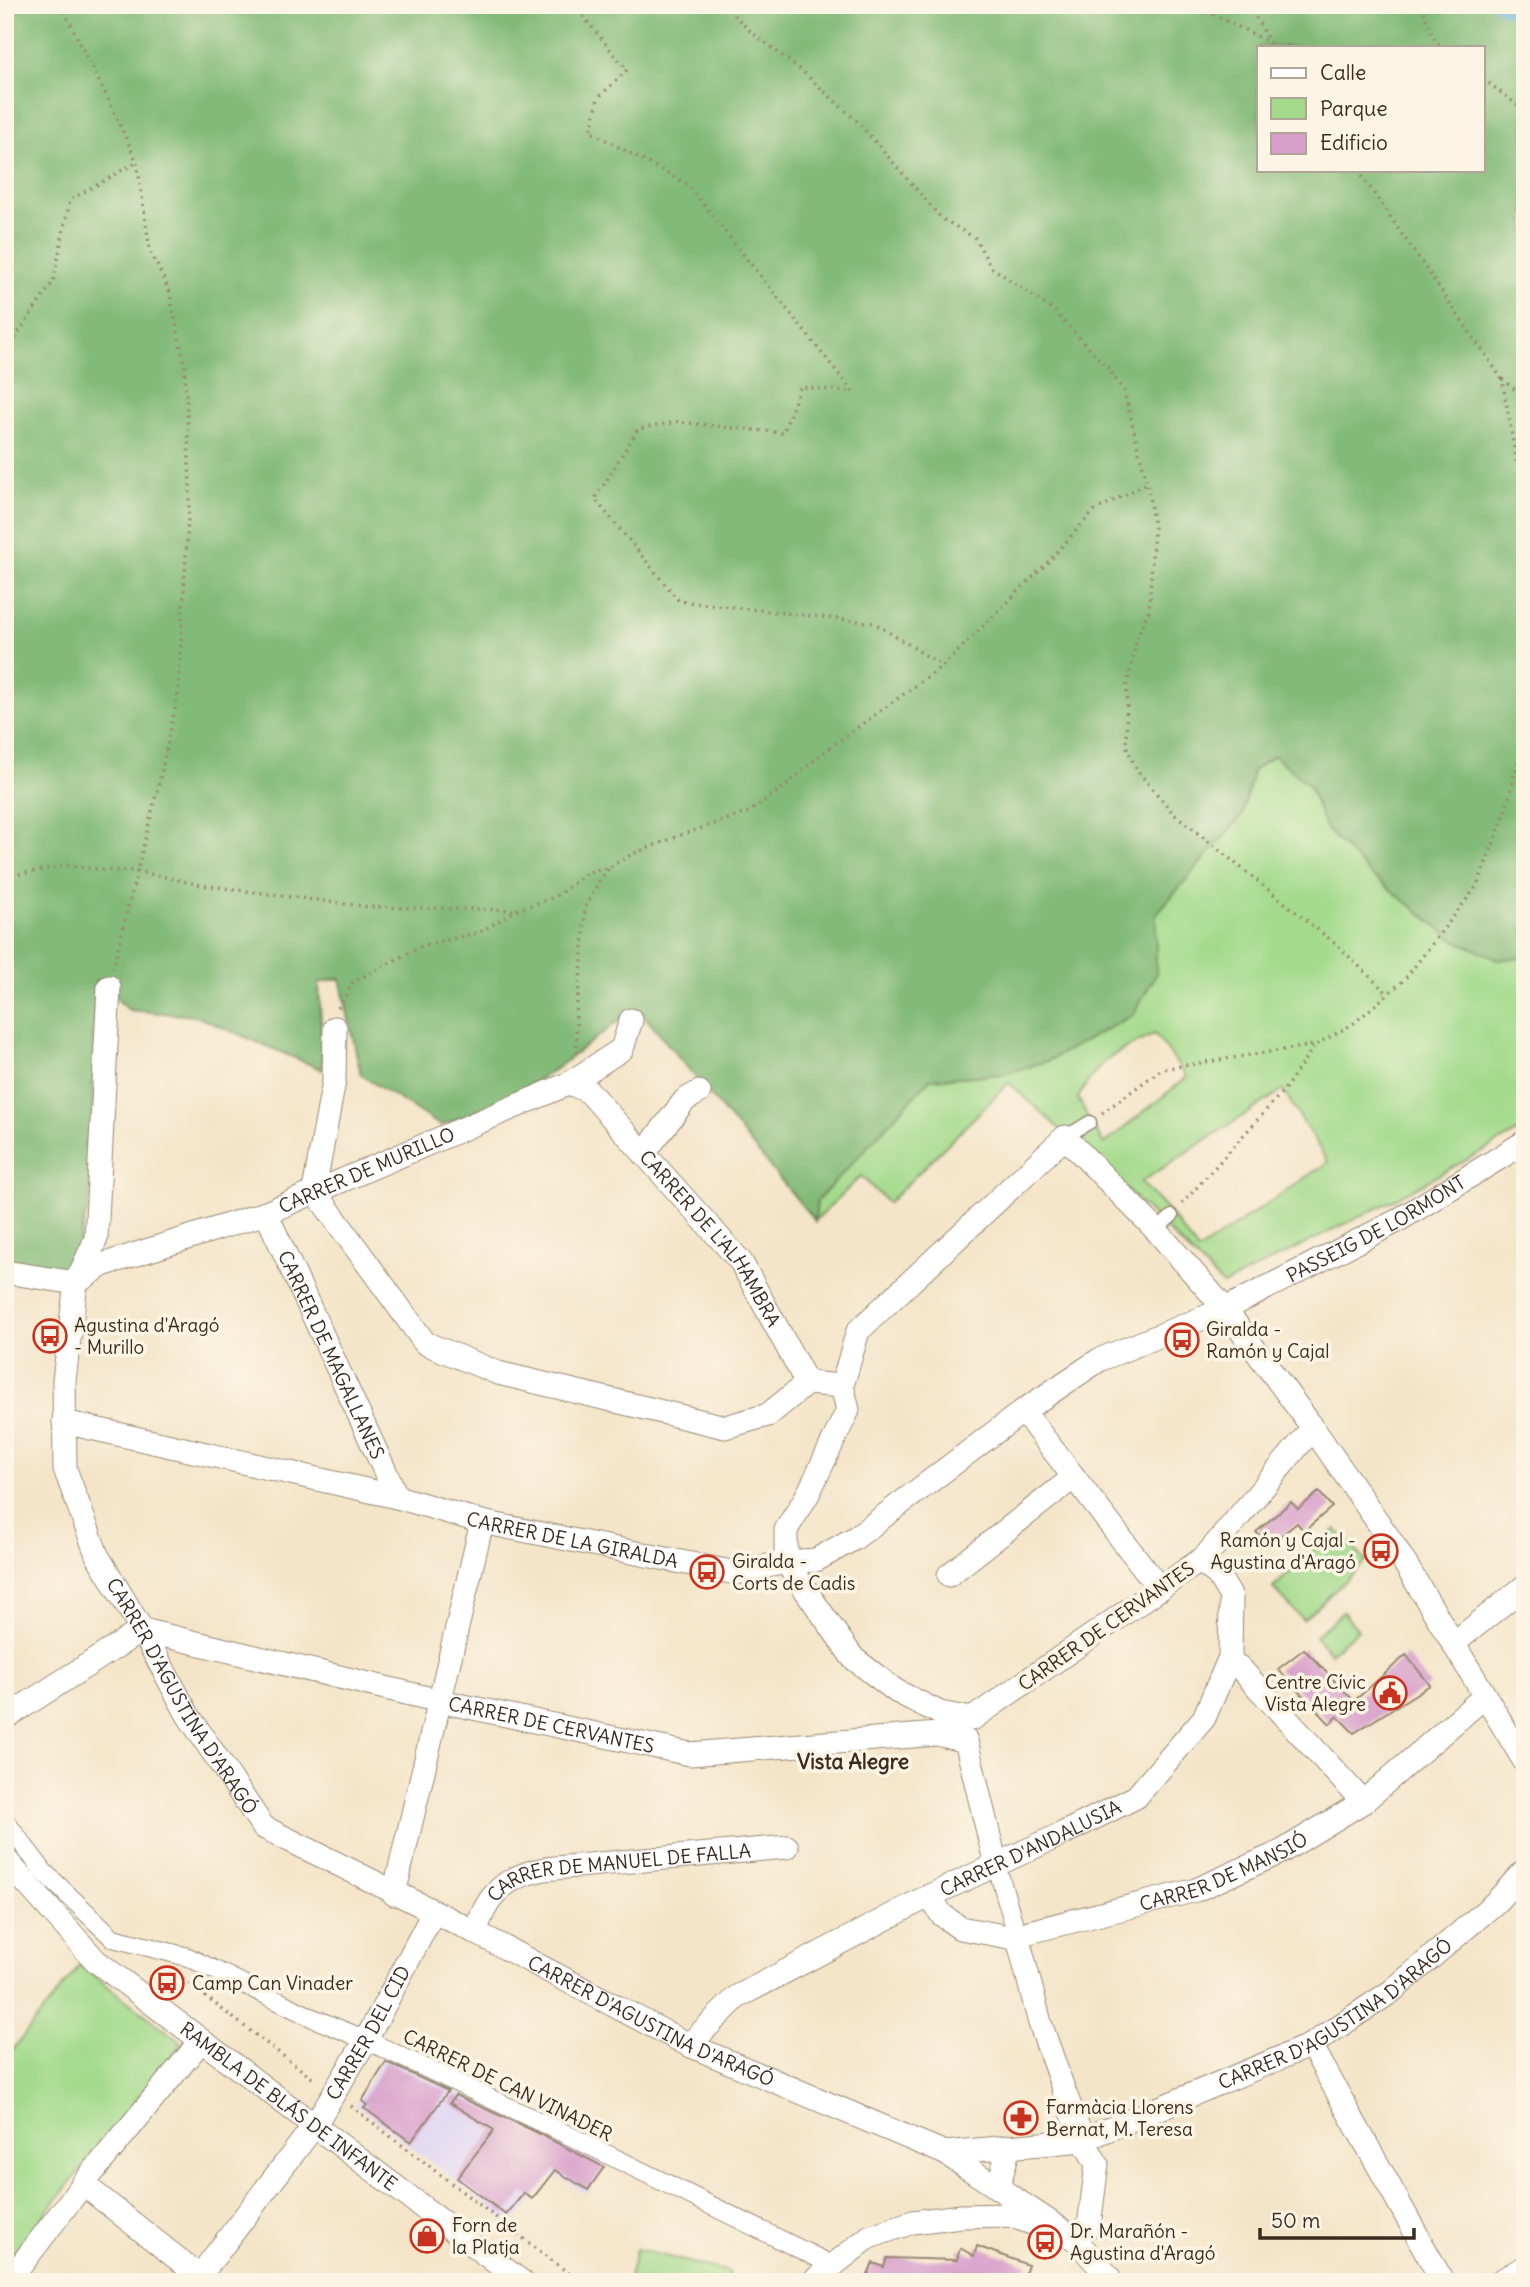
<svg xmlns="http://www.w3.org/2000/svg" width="1530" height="2287" viewBox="0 0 1530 2287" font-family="Delius,sans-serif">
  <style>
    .built { fill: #ded5f5 }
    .green { fill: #a3da8b; stroke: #6f8254; stroke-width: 2; fill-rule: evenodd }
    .forest { fill: #82ba77; stroke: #5e724a; stroke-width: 2; fill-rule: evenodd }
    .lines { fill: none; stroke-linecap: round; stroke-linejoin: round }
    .stream { stroke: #64b2dd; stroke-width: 6 }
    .building { fill: #d79dcb }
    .service-casing { stroke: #988874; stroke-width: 15 }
    .pedestrian-casing { stroke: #988874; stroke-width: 20 }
    .minor-casing { stroke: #988874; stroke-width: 25 }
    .path { stroke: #988874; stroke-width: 3.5; stroke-dasharray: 2 5; stroke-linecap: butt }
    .service { stroke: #fff; stroke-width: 12 }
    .pedestrian { stroke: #fff; stroke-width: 18 }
    .minor { stroke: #fff; stroke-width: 23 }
    .labels { text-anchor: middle; stroke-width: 7; stroke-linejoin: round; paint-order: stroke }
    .street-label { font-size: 19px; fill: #3b2a1e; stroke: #fcf5e5 }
    .poi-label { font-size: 19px; fill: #3b2a1e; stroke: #fcf5e5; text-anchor: start }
    .neighbourhood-label { font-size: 21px; font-weight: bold; fill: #3b2a1e; stroke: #fcf5e5 }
  </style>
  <rect width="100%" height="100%" fill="#fcf5e5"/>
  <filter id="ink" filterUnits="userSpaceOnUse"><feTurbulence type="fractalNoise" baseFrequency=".0143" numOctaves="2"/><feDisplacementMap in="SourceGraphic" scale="14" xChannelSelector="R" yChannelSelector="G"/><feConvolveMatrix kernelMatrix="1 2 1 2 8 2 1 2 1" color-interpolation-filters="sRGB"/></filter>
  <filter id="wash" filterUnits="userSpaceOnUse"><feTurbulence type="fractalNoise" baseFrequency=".00686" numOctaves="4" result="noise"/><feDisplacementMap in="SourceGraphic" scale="28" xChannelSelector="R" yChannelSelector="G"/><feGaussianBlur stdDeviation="1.57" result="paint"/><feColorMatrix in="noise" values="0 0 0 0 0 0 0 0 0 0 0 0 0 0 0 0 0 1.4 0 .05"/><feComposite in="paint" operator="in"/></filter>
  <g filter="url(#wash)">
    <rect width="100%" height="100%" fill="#f4e5c9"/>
    <!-- built -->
    <path class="built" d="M385,2055l222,110 -20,29 -33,-20 -42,50 -156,-119z"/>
    <!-- green -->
    <path class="green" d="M1274,755l35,30 17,44 172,130 27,-1v170l-134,73 -168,84 -100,-99 -114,-103 -121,120 -27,-27 -46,45 1,-20 114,-122 74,-5 152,-100v-60l86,-99 11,-44zM1155,1034l32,43 -83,67 -14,-22 -12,-24c23,-42 36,-44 77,-64zM1283,1090l45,72 -130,89 -26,-35 -31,-34z
      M1336,1529l30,32 -63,59 -30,-32z
      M1343,1612l15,18 -28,23 -15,-17z
      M80,1965l102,78 -177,221v-205z
      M636,2249l93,23 -3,10h-98z"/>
    <!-- forest -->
    <path class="forest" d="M5,5h1520v953l-27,1 -42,-18 -87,-68 -43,-44 -17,-44 -35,-30 -21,16 -11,44 -86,99v60l-23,41 -85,46 -44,13 -74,5 -113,122 -2,20 -178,-214 -83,63 -46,28 -67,28 -80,-51 -21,-97 -21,5 4,87 -127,-54 -67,-6 -33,-30 -6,220 -19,71 -66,-4zM1259,47h224v123h-224z"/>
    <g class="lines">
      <!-- stream -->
      <path class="stream" d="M1494,5l31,17"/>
    </g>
    <g id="blocks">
      <!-- building -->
      <path class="building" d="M1319,1492l13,15 -28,24 -7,-8 -29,23 -12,-14 35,-30 7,7z
        M1304,1649l50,52 52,-46 24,30 -76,48 -17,-17 -7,8 -52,-55z
        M386,2062l62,29 -37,51 -47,-34 3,-3 -5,-4z
        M455,2095l79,36 70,36 -16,23 -33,-20 -23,29 -8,-6 -18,22 -49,-37 37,-48 -44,-27z
        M977,2246l51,19 -6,17h-146l-9,-5 6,-14 11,4 3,-9 70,2 3,-12 14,8z"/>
    </g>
  </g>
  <g filter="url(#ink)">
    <use href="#blocks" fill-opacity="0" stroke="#988874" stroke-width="2"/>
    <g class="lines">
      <defs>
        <path id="service" d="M1065,1137l25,-15
          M1156,1230l16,-14"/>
        <path id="pedestrian" d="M5,1821l39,51 69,66 75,19 125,61 53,22 204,96 262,129
          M1000,1877l17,58"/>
        <g id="minor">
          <path id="s1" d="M109,987l-13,252 -20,44 -12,97 1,89 32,86 45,75 46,85 75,112 212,105 214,113 256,108 129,85"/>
          <path d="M335,1028l-1,53 -20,109 111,153 73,30 227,54 43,-12 39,-32"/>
          <path id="s2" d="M570,1083l19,9 152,170 66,121 35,3"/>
          <path d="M644,1153l41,-53 14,-8"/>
          <path id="s3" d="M266,1213l131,284"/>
          <path d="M5,1272l71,11"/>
          <path id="s4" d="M76,1283l26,-18 164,-52 304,-130 52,-34 9,-29"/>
          <path d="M1023,1411l137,178"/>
          <path id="s5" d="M64,1422l333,75 85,25 254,51 50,-11 30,-2 39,-22 168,-127 76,-51 126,-51 172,-88 128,-79"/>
          <path d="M1313,1428l-108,129 -233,162 -32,-6 -44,-22 -43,-33 -67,-96v-32l22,-36 40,-84 -6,-24 16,-55 207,-194 91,93 69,79 88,119 82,119 130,215"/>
          <path d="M949,1575l125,-98"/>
          <path d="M1454,1643l71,-57"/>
          <path d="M1239,1667l124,135"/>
          <path id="s6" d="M5,1718l137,-88 298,71 250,53 247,-20 29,7 30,124"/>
          <path id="s7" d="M5,1859l91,102 426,321"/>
          <path d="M394,1894l88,-372"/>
          <path id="s8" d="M929,1896l13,19 18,13 49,9 187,-47 85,-38 82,-50 122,-106"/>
          <path id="s9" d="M475,1932c13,-38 29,-55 69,-63l243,-22"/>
          <path d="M1017,1935l23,88 24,68 19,49 14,24 -8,62 -15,12"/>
          <path id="s10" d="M689,2045l48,-48 184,-97 143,-67 72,-36 68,-79 26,-61 1,-60 -13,-22 -18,-14"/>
          <path d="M1311,2045l132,237"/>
          <path id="s11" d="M945,2153l138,-13 228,-95 81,-54 104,-89 29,-32"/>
          <path d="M83,2184l124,98"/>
          <path d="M998,2188l11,-41"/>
          <path d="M8,2282l75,-98 118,-143"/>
          <path id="s12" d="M195,2282l119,-156 52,-86 67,-127"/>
          <path d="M812,2282l57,-45 44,-15 48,-6 48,-1 65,23 34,38 1,6"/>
          <path d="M1499,2282l26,-15"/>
        </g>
      </defs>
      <!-- service casing -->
      <use href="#service" class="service-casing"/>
      <!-- pedestrian casing -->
      <use href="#pedestrian" class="pedestrian-casing"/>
      <!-- minor casing -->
      <use href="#minor" class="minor-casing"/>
      <!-- path -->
      <path class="path" d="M61,5l48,96 28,61 13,89 19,39 16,77 5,119 -12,208 -18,85 -47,189
        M574,5l53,65 -29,28 -7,34 96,52 166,208 -53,-5 -17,46 -106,-11 -39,7 -43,70 84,102 195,22 69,43
        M724,5l25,25 53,41 57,52 82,95 34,20 16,29 61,42 55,58 17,24 23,92 7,45 -5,82 -11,25 -11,50 -1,60 10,24 37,44 164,132 51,49
        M1194,5l75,37
        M1249,5l23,42
        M1421,5l14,36 7,6
        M1483,79l42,32
        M1358,170l144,209 23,130
        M1502,379l23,19
        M5,399l2,-49 46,-68 17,-82 67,-38
        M5,877l62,-12 36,5 34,1 64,14 168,22 146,3
        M338,1008l15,-26 69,-36 58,-14 37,-22 38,-13 33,-25 22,-5 22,-13 52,-20 65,-22 40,-29 37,-33 117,-84 104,-103 47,-52 53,-28
        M577,1053l-1,-42 7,-58 2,-45 14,-27 10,-13
        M1102,1113l60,-44 153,-24 38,-21 51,-44 73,-94 29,-76 19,-78
        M1182,1204l102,-114 31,-45
        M177,1975l139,106
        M351,2106l229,176"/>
      <!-- service -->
      <use href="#service" class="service"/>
      <!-- pedestrian -->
      <use href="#pedestrian" class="pedestrian"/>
      <!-- minor -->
      <use href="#minor" class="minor"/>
    </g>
  </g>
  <!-- icons -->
  <defs>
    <symbol id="bus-ring" viewBox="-11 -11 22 22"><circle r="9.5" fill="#fcf5e5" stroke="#c8321e" stroke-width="1.5"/><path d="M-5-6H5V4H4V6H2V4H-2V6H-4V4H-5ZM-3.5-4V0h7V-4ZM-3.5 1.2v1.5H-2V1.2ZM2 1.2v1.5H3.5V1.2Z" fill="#c8321e"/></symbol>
    <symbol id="civic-ring" viewBox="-11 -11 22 22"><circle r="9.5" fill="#fcf5e5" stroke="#c8321e" stroke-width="1.5"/><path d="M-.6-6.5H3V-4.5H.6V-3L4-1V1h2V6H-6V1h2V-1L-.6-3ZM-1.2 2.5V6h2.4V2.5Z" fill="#c8321e"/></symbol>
    <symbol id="pharmacy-ring" viewBox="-11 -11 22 22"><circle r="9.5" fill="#fcf5e5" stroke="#c8321e" stroke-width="1.5"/><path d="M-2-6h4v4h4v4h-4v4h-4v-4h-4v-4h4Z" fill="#c8321e"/></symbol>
    <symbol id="shop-ring" viewBox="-11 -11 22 22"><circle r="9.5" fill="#fcf5e5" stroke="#c8321e" stroke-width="1.5"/><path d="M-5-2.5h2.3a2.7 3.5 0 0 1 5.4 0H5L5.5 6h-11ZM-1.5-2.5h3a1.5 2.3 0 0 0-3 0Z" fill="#c8321e"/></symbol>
  </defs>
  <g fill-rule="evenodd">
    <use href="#bus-ring" x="31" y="1317" width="38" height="38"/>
    <use href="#bus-ring" x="1163" y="1321" width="38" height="38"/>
    <use href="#bus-ring" x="1362" y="1532" width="38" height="38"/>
    <use href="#bus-ring" x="688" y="1553" width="38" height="38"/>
    <use href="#civic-ring" x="1371" y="1674" width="38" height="38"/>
    <use href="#bus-ring" x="148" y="1964" width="38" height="38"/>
    <use href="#pharmacy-ring" x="1002" y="2099" width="38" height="38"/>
    <use href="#shop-ring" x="408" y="2217" width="38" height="38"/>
    <use href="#bus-ring" x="1026" y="2223" width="38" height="38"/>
  </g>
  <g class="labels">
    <!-- street labels -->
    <g class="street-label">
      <text dy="7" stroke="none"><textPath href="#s4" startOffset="313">CARRER DE MURILLO</textPath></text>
      <text dy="7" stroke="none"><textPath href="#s5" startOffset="1424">PASSEIG DE LORMONT</textPath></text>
      <text dy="7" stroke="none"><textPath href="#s2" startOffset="212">CARRER DE L'ALHAMBRA</textPath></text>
      <text dy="7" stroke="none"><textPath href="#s3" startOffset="156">CARRER DE MAGALLANES</textPath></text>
      <text dy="7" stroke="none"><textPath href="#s5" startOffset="522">CARRER DE LA GIRALDA</textPath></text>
      <text transform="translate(1106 1626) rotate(-35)" y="7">CARRER DE CERVANTES</text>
      <text dy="7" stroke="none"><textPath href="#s1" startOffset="744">CARRER D'AGUSTINA D'ARAGÓ</textPath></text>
      <text dy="7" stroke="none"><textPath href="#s6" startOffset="583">CARRER DE CERVANTES</textPath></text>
      <text dy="7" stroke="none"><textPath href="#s10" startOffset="397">CARRER D'ANDALUSIA</textPath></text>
      <text dy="7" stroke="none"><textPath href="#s8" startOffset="320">CARRER DE MANSIÓ</textPath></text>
      <text dy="7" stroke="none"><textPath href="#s9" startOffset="172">CARRER DE MANUEL DE FALLA</textPath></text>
      <text dy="7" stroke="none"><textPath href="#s11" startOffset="422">CARRER D'AGUSTINA D'ARAGÓ</textPath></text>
      <text dy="7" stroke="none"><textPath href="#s1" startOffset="1332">CARRER D'AGUSTINA D'ARAGÓ</textPath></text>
      <text dy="7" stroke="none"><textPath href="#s12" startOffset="304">CARRER DEL CID</textPath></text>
      <text transform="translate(508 2085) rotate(26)" y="7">CARRER DE CAN VINADER</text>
      <text dy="7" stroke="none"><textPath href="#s7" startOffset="378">RAMBLA DE BLÁS DE INFANTE</textPath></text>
    </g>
    <!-- poi labels -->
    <g class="poi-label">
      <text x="74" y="1332">Agustina d'Aragó<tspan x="74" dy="22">- Murillo</tspan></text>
      <text x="1206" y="1336">Giralda -<tspan x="1206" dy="22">Ramón y Cajal</tspan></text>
      <text x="1356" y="1547" text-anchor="end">Ramón y Cajal -<tspan x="1356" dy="22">Agustina d'Aragó</tspan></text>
      <text x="732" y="1568">Giralda -<tspan x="732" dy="22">Corts de Cadis</tspan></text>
      <text x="1366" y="1689" text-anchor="end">Centre Cívic<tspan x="1366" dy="22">Vista Alegre</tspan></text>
      <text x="192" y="1990">Camp Can Vinader</text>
      <text x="1046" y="2114">Farmàcia Llorens<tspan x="1046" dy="22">Bernat, M. Teresa</tspan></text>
      <text x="452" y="2232">Forn de<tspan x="452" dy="22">la Platja</tspan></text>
      <text x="1070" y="2238">Dr. Marañón -<tspan x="1070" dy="22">Agustina d'Aragó</tspan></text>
    </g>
    <!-- neighbourhood labels -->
    <g class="neighbourhood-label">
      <text x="853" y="1769">Vista Alegre</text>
    </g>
  </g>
  <!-- margin -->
  <rect width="1530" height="2287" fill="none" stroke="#fcf5e5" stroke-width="28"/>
  <!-- legend -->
  <rect x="1257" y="46" width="228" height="126" fill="#fcf5e5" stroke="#afa495" stroke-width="2"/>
  <rect x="1271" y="68" width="35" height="10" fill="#ffffff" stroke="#afa495" stroke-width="2"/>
  <text x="1320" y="80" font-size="21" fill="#3b2a1e">Calle</text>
  <rect x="1271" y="98" width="35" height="21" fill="#a3da8b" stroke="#afa495" stroke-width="2"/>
  <text x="1320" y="116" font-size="21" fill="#3b2a1e">Parque</text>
  <rect x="1271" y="133" width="35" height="21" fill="#d79dcb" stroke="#afa495" stroke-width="2"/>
  <text x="1320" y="150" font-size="21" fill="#3b2a1e">Edificio</text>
  <!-- scale -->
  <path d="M1260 2228v10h154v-10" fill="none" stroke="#3b2a1e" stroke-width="3.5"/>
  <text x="1271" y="2228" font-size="21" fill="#3b2a1e" stroke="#fcf5e5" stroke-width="5" paint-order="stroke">50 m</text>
</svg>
